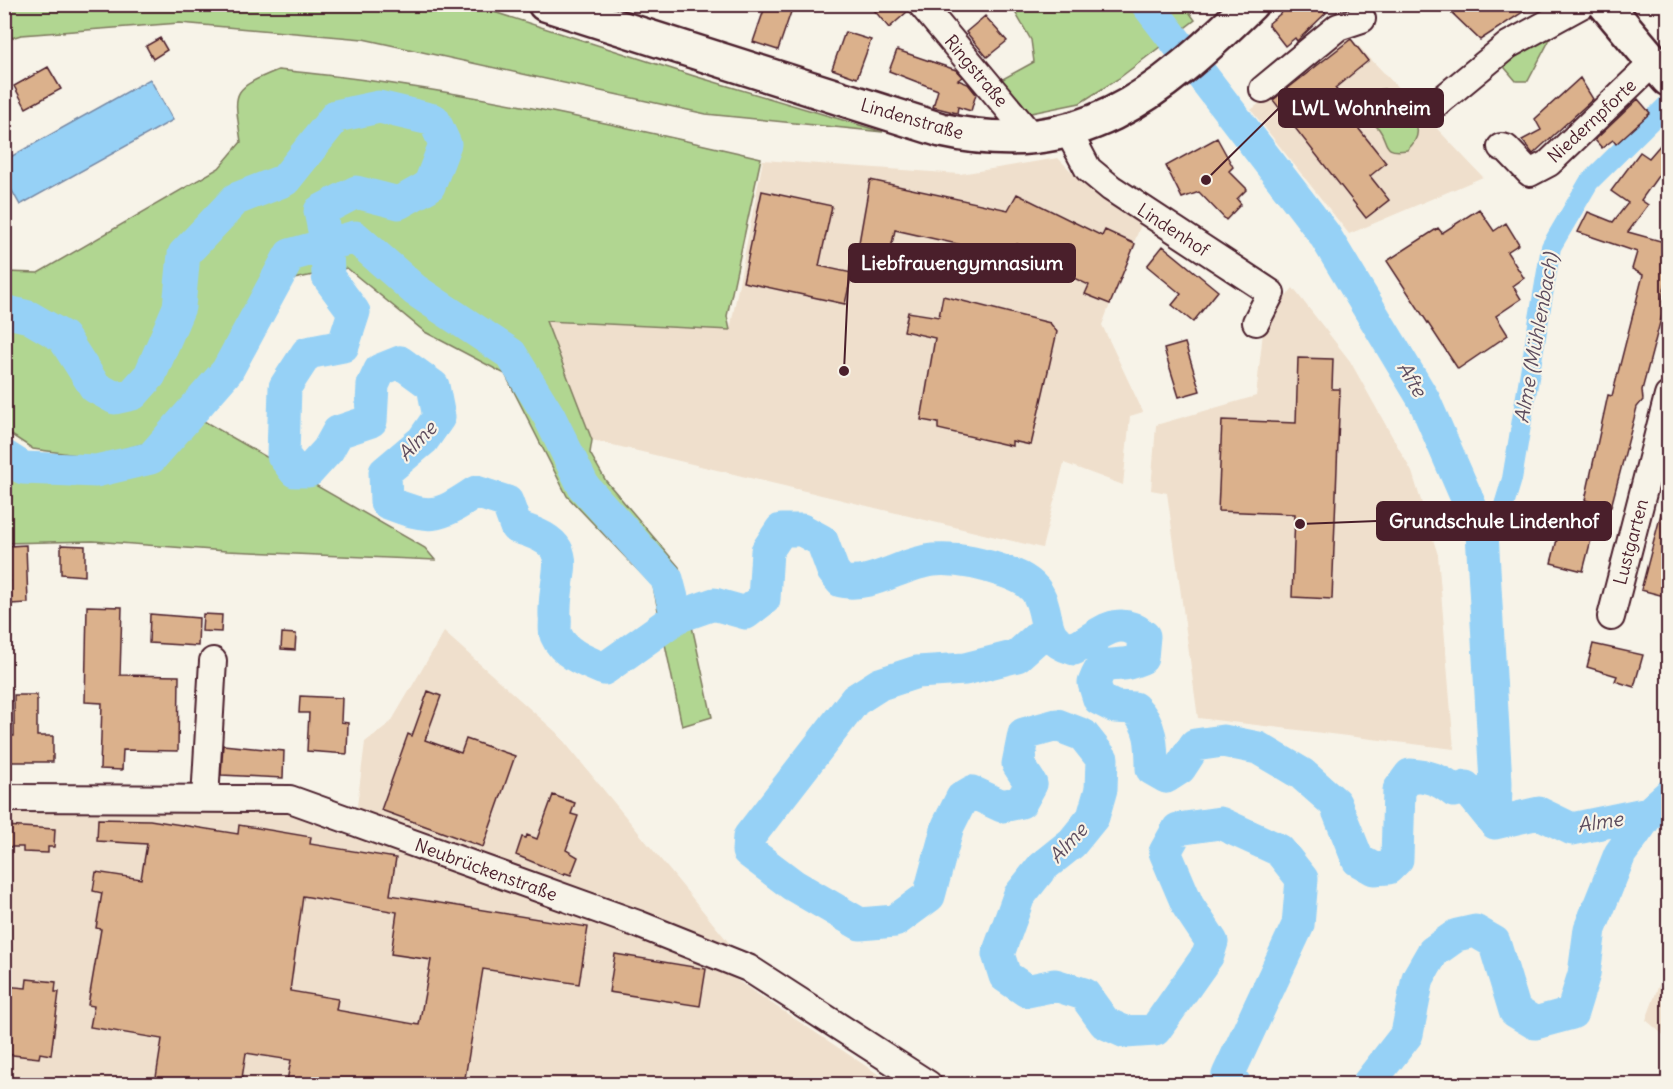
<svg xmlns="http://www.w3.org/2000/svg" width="1673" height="1089" viewBox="0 0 1673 1089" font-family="Delius,sans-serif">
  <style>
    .built { fill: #efdfcc }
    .green { fill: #b1d691; stroke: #7e7a5e; stroke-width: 1.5 }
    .water { fill: #96d1f6; stroke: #788aa5; stroke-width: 1.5 }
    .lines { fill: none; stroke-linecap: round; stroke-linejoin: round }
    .canal { stroke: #96d1f6; stroke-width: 20 }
    .river { stroke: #96d1f6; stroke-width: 33 }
    .building { fill: #dbb18c; stroke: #4a1f2b; stroke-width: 1.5; fill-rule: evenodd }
    .minor-casing { stroke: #4a1f2b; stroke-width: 30 }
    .major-casing { stroke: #4a1f2b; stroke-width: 38 }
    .minor { stroke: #f7f3e8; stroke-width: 26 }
    .major { stroke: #f7f3e8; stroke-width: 33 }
    .labels { text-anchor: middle; stroke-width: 4.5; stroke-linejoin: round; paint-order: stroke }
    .street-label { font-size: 18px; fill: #4a1f2b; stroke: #f7f3e8 }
    .water-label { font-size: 20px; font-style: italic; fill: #5d4c5e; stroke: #f7f3e8 }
    .leader { fill: none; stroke: #4a1f2b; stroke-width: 2 }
    .callout-dot { fill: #4a1f2b; stroke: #f7f3e8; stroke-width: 2 }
    .callout { fill: #4a1f2b; stroke: #4a1f2b; stroke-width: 2 }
    .callout-label { font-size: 20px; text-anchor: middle; font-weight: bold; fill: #fff }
  </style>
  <rect width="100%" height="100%" fill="#f7f3e8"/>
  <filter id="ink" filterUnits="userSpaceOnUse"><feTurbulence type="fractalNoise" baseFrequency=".0167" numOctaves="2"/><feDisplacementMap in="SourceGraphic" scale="12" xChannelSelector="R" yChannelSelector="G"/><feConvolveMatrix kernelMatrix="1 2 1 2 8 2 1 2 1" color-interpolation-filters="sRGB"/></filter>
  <g filter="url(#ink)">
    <!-- built -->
    <path class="built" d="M1346,33l137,144 -134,57 -98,-124z
      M1058,158l24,24 60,40 -40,103 41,87 -13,4 -7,69 -59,-22 -22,85 -450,-108 -46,-119 184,9 33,-170 197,14z
      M1293,288l57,73 62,111 26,83 16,194 -256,-31 -31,-225 -16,-3 5,-65 100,-29 8,-73z
      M444,632l113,101 173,211 -1,31 164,109h-888l-1,-271 279,-1 70,26 12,-96 26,-20z
      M1668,960v79l-22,-19z"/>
    <!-- green -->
    <path class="green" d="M4,5h468l222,71 189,56 -177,-18 -343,-75 -183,-16 -159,12 -16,5z
      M1011,5h173l11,15 -77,59 -38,24 -63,13 -18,-35 35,-19 -3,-22z
      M1548,33l3,4 -23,44h-12l-11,-13v-7z
      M278,70c163,15 323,51 483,88l-34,158 3,14 -184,-9 46,119 -2,13 16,28 73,86 33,150 -30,9 -29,-140 -86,-90 -62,-122 -80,-42 -78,-64 -58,12 -53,97 -34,43 223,128 10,12 -209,-9 -133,-10 -88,2v-72l12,9 84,2 56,-16 44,-46 -22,-17 -32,40 -55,14 -59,-8 -29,-19 1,-158 33,1 181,-105 22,-26c-7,-51 -12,-52 37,-72z
      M1384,89l13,7 4,16c19,9 22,24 6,38 -26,4 -18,-8 -28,-21 -4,-5 -11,-7 -15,-13 -4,-16 4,-25 20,-27z"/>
    <!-- water -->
    <path class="water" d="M150,79l23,41 -153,85 -15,-27v-18z"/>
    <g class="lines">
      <!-- canal -->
      <path class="canal" d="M1482,533l20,-21 10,-33 39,-232 38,-65 79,-78"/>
      <!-- river -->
      <path class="river" d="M1147,4l177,230 100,166 58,133 14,250 -1,40
        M4,311l25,6 34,20 32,50 20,11 18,-4 17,-19 29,-68 5,-53 52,-55 49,-19 51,-64 43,-9 55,13 11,24 -16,42 -30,17 -43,-11 -36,19 7,34 1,32 26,35 -11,34 -36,7 -22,34 -2,68 12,16h14l19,-21 10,-18 33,-11 2,-36 7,-15 20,-8 33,24 6,31 -16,23 -38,32 1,30c44,17 50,17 90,-10l31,10 9,25c66,19 37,40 39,89 1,6 -1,14 1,19 8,19 31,27 48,34l73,-52 37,-13 32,9 18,-14 3,-48 14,-21h21l20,11 11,30 8,10c30,7 61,-18 92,-21 25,-2 50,4 73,12 12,4 27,11 33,24 12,23 0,43 35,53 26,-14 44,-36 70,-13l-2,22c-6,2 -13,6 -19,6 -20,2 -21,-2 -29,19l5,16 16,8 19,1c18,17 18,37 18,61l14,8 14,-9 15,-23 28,-4 35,7 44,26 33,29 23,57 16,9 14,-1 9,-9 2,-69 11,-15c19,1 29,4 44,16l12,-4 29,36
        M4,456l19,12 73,3 55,-13 76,-87 63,-116 65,-18 60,53 96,64 38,62 35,71 83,92 10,38
        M1047,629l-30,27 -52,13 -48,3 -37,12 -25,16 -106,137 -1,14 45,34 67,39 35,-3 34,-25 19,-70 14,-28 10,-6 30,14 19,-4 10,-18 -13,-20 6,-30 33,-9 26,10 19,24 -1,30 -8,28 -21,26 -30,24 -23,29 -21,58 7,22 22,15 28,-6 29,9 21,29 20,9 30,-2 53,-75 4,-13 -24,-36 -23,-54 13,-23 42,-6 59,27 23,29 -4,46 -70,150 7,9
        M1495,823l44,-10 33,16 77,-16 19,-17
        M1368,1084l39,-50 11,-56 15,-26 24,-17 18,-4 19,11 21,69 20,12 37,-10 12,-39 6,-45 30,-75 29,-41"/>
    </g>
    <!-- building -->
    <path class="building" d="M766,4h15l11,5 -14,41 -25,-8z
      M869,4h37l2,7 -19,17z
      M1292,4h27l7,9 -29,28 -2,-3 -10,8 -17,-22z
      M1460,4h75l-55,36 -30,-29z
      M985,16l22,25 -20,16 -21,-25z
      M845,32l26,8 -14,38 -25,-9z
      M160,38l7,12 -14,9 -7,-13z
      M1351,39l17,22 -33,27 9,11 -5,5 47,59 -16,13 19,24 -23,18 -93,-118z
      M897,50l59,20 6,7 -4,3 10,4 8,10 -5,17 -13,-4 -1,6 -24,-6 5,-17 -49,-19z
      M48,67l13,22 -35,19 -12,-22z
      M1580,78l13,21 -60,55 -11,-14 19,-10 -6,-11z
      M1638,99l12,14 -34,31 -3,-4 -11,8 -7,-8z
      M1668,136v26l-27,38 7,5 -20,27 40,11v31l-6,25 4,1 -24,90 1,10 -6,7 -26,100 -26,-7 23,-105 4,1 31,-121 -11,-6 5,-17 -59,-20 10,-20 25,10 15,-19 -17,-12 29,-39 9,6z
      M1217,138l16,29 -4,4 18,18 -10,10 4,5 -15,16 -27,-28 -17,6 -16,-32z
      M870,180l138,30 9,-16 85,42 3,-6 30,14 -25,60 -25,-10 4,-9 -26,-12 -3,-12 -43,-17 -7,14 -6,4 -30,-10 1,-4 -80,-18 -7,32 -31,-8z
      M762,191l70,15 -13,60 33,7 -7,31 -102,-22z
      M1479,209l15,22 12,-8 13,21 -12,8 17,26 -11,8 8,13 -25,17 12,19 -50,34 -71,-108 51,-33 4,5z
      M1163,246l55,45 -25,31 -21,-17 9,-11 -34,-28z
      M943,296l107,27 7,9 -26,113 -19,-4v5l-74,-17v-6l-17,-3 14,-82 -31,-7 4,-19 31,5z
      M1185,343l15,48 -21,6 -15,-48z
      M1298,358l35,1 -1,30h8l-8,210 -40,-2 3,-83 -77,-3 4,-91 74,3z
      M1663,506l5,1v90l-27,-7z
      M1560,528l32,8 -9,35 -32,-8z
      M26,545l2,58 -18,1 -1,-58z
      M61,545l24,1v30l-24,-2z
      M87,606l35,1 -2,68 59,1 -1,75 -55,-1 -1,20 -22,-1 2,-66 -17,-1z
      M150,614l49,4 -1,28 -49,-3z
      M203,614l19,1 -1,17 -19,-1z
      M282,633l14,1 -1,16 -14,-1z
      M1593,644l50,11 -9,32 -19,-6 2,-5 -30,-9z
      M428,691l13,5 -16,44 36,13 5,-14 49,17 -32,91 -102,-37 27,-76 4,2z
      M14,695h23v41h16v26h-49v-26h10z
      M300,696l42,2 -1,24 7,1 -1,31 -40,-3 2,-38h-10z
      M223,745l61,6 -1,27 -62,-3z
      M553,795l22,8 -4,11 7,2 -12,34 12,7 -7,18 -6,-2 -1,2 -48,-20 6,-18 4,1 1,-3 10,4z
      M98,819l52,1 88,14 1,-9 72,12 -1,7 86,14 -6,37 198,32 -9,57 -96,-15 -19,115h-159l-18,-3 4,-21 -45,-7 -5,31h-86l7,-45 -72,-12 4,-21 -6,-1 13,-76 -5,-1 6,-35 -9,-2 3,-19 45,7 6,-35 -50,-3zM303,896l94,16 -6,42 40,6 -12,65 -83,-15 2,-11 -48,-8z
      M4,826l51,3 -1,18h-6v6l-25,-1v-5h-19z
      M615,954l91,15 -6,37 -91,-14z
      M27,979l29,3 -1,10h4l-8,63 -11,-2 -1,5 -35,-4v-68l22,2z"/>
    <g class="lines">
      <defs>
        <path id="minor" d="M921,4l111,133
          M1263,89l75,-62 24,-8
          M1439,102l69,-57 75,-41
          M1068,131l20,38 23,19 160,105 -15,29
          M1501,147l5,1 24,25 19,-10 104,-100
          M1611,617l57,-221
          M4,798l286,1 348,125 110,44 180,116
          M205,799l8,-138"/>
        <path id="major" d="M545,4l396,126c140,31 216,-34 310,-126
          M1605,4l63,75"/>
      </defs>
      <!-- minor casing -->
      <use href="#minor" class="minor-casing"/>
      <!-- major casing -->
      <use href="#major" class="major-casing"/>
      <!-- minor -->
      <use href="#minor" class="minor"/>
      <!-- major -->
      <use href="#major" class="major"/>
    </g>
  </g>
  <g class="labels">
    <!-- street labels -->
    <g class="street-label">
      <text transform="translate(976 71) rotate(50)" y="6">Ringstraße</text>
      <text transform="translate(912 119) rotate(16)" y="6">Lindenstraße</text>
      <text transform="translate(1592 121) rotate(-43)" y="6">Niedernpforte</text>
      <text transform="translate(1173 230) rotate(33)" y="6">Lindenhof</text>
      <text transform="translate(1631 542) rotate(-75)" y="6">Lustgarten</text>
      <text transform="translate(486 870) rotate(20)" y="6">Neubrückenstraße</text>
    </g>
    <!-- water labels -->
    <g class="water-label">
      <text transform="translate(1536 338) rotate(-80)" y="7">Alme (Mühlenbach)</text>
      <text transform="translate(1412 379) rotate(59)" y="7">Afte</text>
      <text transform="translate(417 441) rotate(-46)" y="7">Alme</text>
      <text transform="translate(1600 822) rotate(-9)" y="7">Alme</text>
      <text transform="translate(1068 843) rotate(-47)" y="7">Alme</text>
    </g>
  </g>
  <!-- callouts -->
  <path class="leader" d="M1206 180L1279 108M844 371L849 263M1300 524L1377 521"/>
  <g class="callout-dot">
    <circle cx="1206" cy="180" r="6"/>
    <circle cx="844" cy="371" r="6"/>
    <circle cx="1300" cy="524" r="6"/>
  </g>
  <g class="callout">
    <rect x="1279" y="89" width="164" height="38" rx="6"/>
    <rect x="849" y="244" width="226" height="38" rx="6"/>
    <rect x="1377" y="502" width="234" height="38" rx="6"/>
  </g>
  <g class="callout-label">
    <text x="1361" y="115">LWL Wohnheim</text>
    <text x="962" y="270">Liebfrauengymnasium</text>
    <text x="1494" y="528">Grundschule Lindenhof</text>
  </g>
  <!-- margin -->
  <rect width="1673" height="1089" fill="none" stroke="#f7f3e8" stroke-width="24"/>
  <rect x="12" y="12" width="1649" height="1065" fill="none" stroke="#4a1f2b" stroke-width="2" filter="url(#ink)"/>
</svg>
